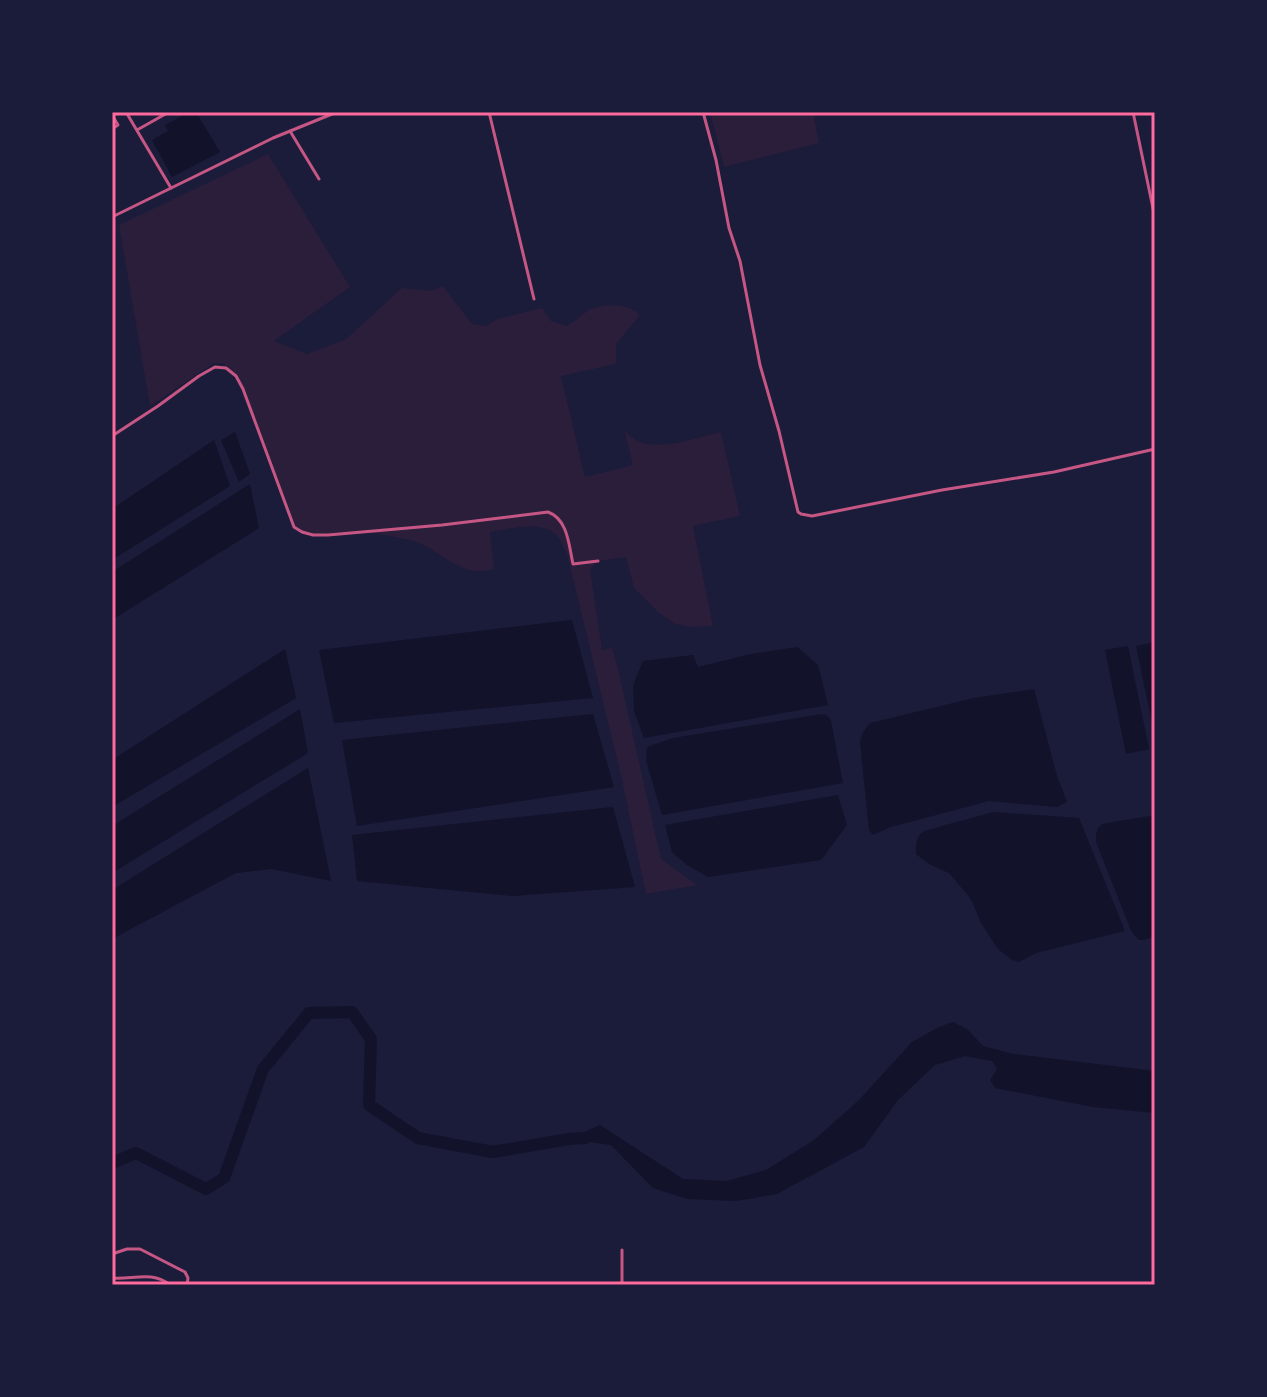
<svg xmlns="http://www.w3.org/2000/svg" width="1267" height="1397" viewBox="0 0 1267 1397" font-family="Raleway,sans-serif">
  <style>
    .green { fill: #2a1e3b }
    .water { fill: #12122b }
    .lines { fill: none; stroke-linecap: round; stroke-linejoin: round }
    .river { stroke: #12122b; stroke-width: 12 }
    .minor { stroke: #c65784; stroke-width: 3 }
    .tertiary { stroke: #c65784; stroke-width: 3 }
    .neatline { fill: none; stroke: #ff6b9d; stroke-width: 3 }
  </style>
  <rect width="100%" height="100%" fill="#1b1b3a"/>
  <!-- green -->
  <path class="green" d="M710,112h103l6,31 -95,24z
    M268,154l82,133 -76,54 33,13 39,-15 56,-51 29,3 12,-5 29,38 14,2 11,-7 45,-11 9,13 16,5c8,-4 15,-12 22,-16 15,-7 39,-7 51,5l-24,29v20l-55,12 24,101 48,-12 -9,-36c21,30 68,9 97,3l19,84 -47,10 20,100 -23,1 -14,-3 -18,-12 -24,-24 -8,-31 -28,4 -8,8 12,81 10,-2 6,21 43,190 36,26 -51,9 -24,-114 -55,-226c-3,-5 -5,-12 -9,-17 -13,-18 -49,-8 -68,-5l4,37c-36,11 -54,-23 -85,-29 -15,-3 -33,-8 -49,-8 -22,0 -47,9 -66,-5l-51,-138 -7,-13 -13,-13h-9l-64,43 -31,-181z"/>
  <!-- water -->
  <path class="water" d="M189,112h7l24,40 -48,25 -20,-37 16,-9 -3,-6z
    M235,432l15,42 -11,8 -18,-42z
    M214,440l16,46 -118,74v-51z
    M250,484l9,44 -147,92v-48z
    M572,620l21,78 -259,25 -15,-73z
    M1155,642v95l-19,-91z
    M1128,646l21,103 -23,5 -21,-104z
    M797,647l21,18 10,40 -184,33 -10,-27 -1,-26 10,-24 50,-6 5,12 53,-13z
    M285,649l11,49 -184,109v-47z
    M1034,689l23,87 10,26 -10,5 -68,-6 -98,26 -18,8 -4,-5 -9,-88 2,-8 8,-11 104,-25z
    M300,709l8,44 -196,120v-47z
    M593,714l21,73 -257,39 -15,-86z
    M822,714l6,2 3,5 12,62 -181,32 -16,-55 1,-13 26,-9z
    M308,768l23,113 -60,-12 -35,4 -124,66v-49z
    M838,795l9,30 -26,35 -113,17 -21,-12 -15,-13 -7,-27z
    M613,807l22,80 -123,9 -155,-15 -5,-46z
    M993,812l86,6 46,113 -89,22 -17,9 -7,-2 -14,-11 -17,-26 -10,-24 -22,-26 -20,-9 -13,-10c0,-10 -1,-16 8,-23z
    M1155,815v121c-16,6 -16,7 -25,-8l-34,-86c0,-8 0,-13 6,-18z
    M953,1022l14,7 16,17 30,8 142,17v42l-62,-6 -98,-19 -5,-8 7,-11 -5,-8 -27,-5 -30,9 -37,35 -34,47 -87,47 -41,7 -49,-2 -34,-11 -42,-43 -42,-6 31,-14 83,54 44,2 39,-11 48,-30 45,-40 53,-58 27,-15z"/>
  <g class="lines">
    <!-- river -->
    <path class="river" d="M112,1163l24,-10 70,36 18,-11 39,-109 46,-56 43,-1 19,27 -2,66 49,33 75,14 76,-13 16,-1"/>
    <!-- minor -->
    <path class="minor" d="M126,112l45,76
      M489,112l45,187
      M703,112l13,48 13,68 11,33 20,104 19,66 19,81 3,2 11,2 130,-26 112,-18 101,-23
      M1133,112l22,106
      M112,115l6,10 -6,4
      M137,130l32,-18
      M290,131l29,48
      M112,436l46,-30 41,-30 16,-9 11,1 10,8 7,13 51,138 8,5 11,3h15l114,-10 106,-13c20,7 21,34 25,52l25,-3
      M112,1254l15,-5h13l45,23 3,6 -1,7
      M112,1278c20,2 40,-8 58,7
      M622,1285v-35"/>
    <!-- tertiary -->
    <path class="tertiary" d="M112,217l161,-79 64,-26"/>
  </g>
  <!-- border -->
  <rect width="1267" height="1397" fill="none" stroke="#1b1b3a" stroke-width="228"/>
  <rect x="114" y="114" width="1039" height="1169" class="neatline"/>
</svg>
